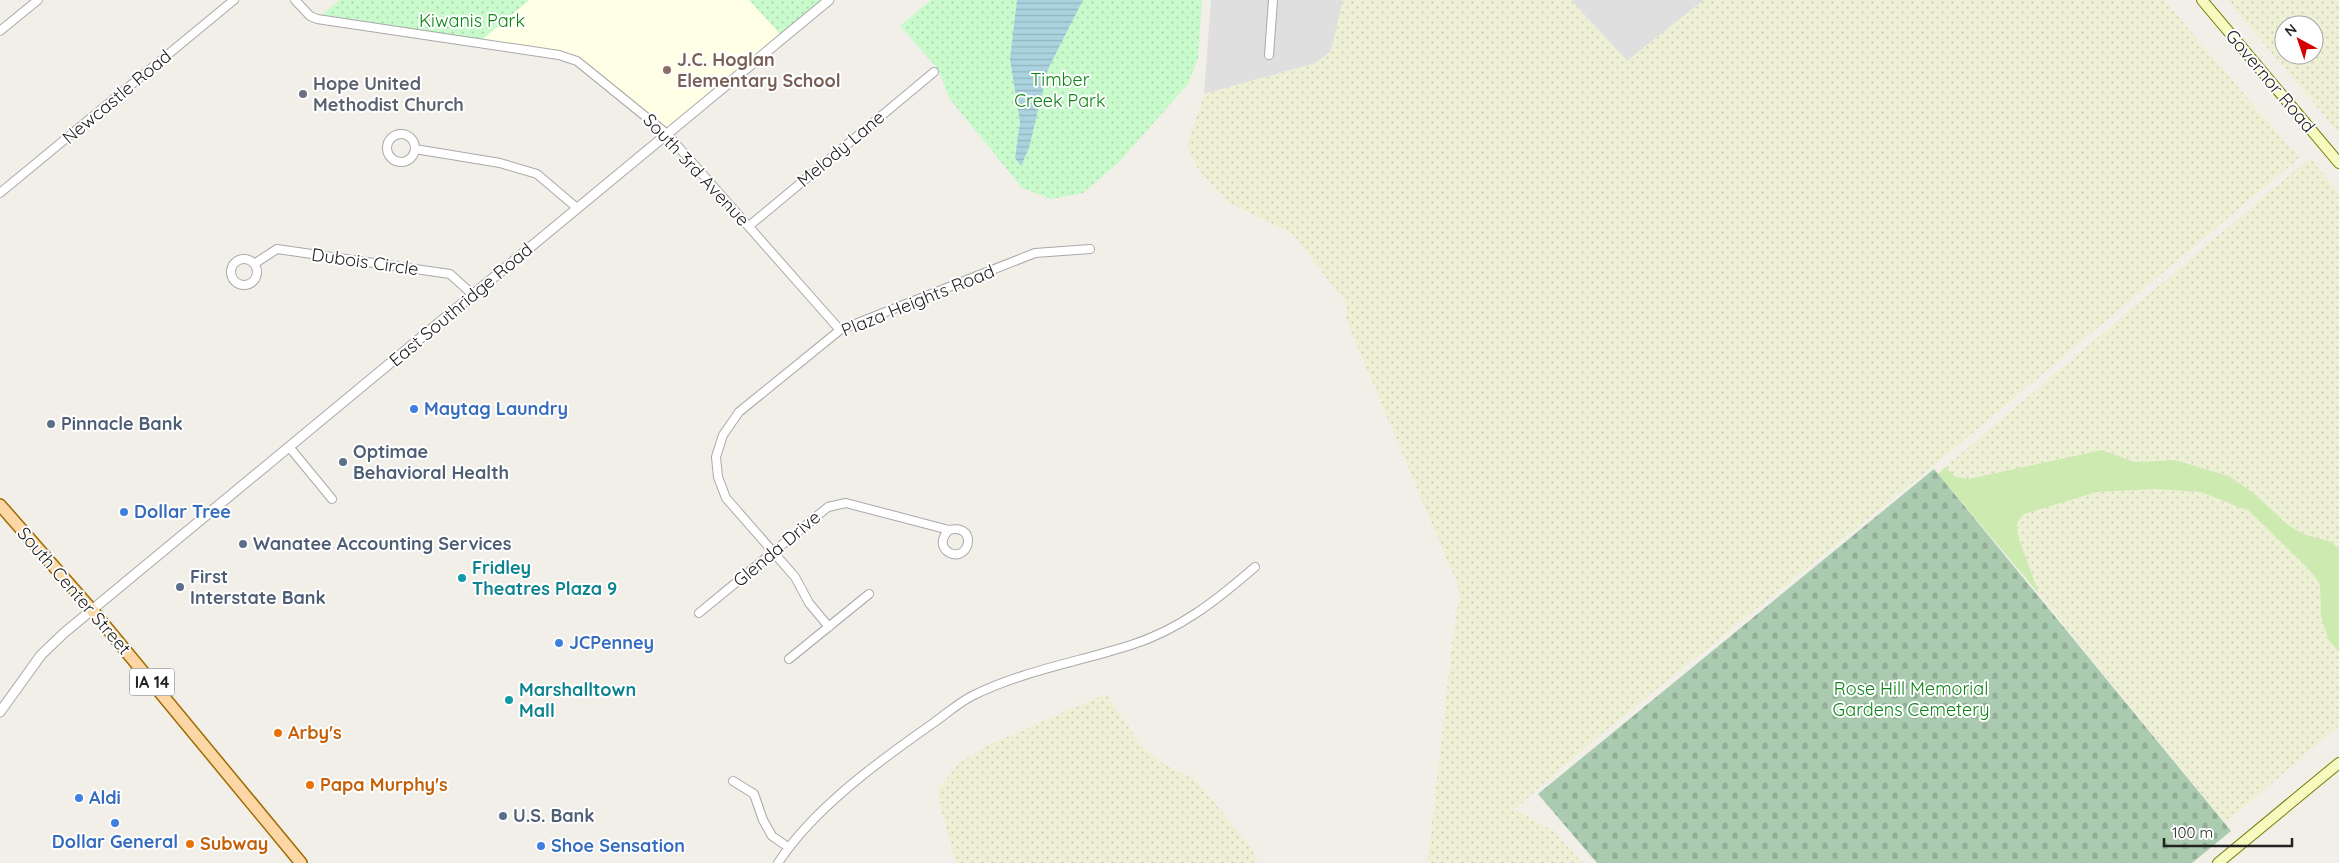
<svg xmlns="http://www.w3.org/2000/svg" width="2339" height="863" viewBox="0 0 2339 863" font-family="Quicksand,sans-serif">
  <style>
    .residential { fill: #e0dfdf }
    .education { fill: #ffffe5 }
    .farmland { fill: url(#farmland-dots); fill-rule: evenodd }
    .grass { fill: #cdebb0 }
    .cemetery { fill: url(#cemetery-stones) }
    .park { fill: url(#park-dots) }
    .water { fill: url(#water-rules) }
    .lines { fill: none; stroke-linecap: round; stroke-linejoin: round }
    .minor-casing { stroke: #a9a9a9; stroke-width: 10 }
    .tertiary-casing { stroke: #a9a9a9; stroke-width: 11 }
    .secondary-casing { stroke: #707d05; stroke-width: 12 }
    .primary-casing { stroke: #a06b00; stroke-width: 14 }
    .minor { stroke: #fff; stroke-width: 8 }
    .tertiary { stroke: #fff; stroke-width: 9 }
    .secondary { stroke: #f7fabf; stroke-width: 10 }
    .primary { stroke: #fcd6a4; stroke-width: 11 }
    .education-dot { fill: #8d6e63; stroke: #fff; stroke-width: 2 }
    .worship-dot { fill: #6b7280; stroke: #fff; stroke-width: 2 }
    .shop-dot { fill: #3f7fe0; stroke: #fff; stroke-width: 2 }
    .service-dot { fill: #5c6f8a; stroke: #fff; stroke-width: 2 }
    .culture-dot { fill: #0f9aa8; stroke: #fff; stroke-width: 2 }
    .food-dot { fill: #e8710a; stroke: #fff; stroke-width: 2 }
    .labels { text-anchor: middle; stroke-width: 4; stroke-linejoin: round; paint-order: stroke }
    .shield { fill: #fff; stroke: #646464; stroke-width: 1 }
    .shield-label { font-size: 16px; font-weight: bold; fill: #222 }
    .park-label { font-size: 18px; fill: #0c8416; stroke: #fff }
    .education-label { font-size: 18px; font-weight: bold; fill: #785e54; stroke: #fff; text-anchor: start }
    .street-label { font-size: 18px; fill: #222; stroke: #fff }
    .worship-label { font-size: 18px; font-weight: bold; fill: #5b616d; stroke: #fff; text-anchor: start }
    .shop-label { font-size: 18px; font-weight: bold; fill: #366cbe; stroke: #fff; text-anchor: start }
    .service-label { font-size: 18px; font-weight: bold; fill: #4e5e75; stroke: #fff; text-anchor: start }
    .culture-label { font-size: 18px; font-weight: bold; fill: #0d838f; stroke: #fff; text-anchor: start }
    .food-label { font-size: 18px; font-weight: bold; fill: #c56008; stroke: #fff; text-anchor: start }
  </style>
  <defs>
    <pattern id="farmland-dots" width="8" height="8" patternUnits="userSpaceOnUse" patternTransform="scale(1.25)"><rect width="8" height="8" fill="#eef0d5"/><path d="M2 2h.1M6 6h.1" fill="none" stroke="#ccceb7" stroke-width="1.8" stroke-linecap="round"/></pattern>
    <pattern id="cemetery-stones" width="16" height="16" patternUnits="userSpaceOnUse" patternTransform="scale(1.25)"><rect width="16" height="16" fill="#aacbaf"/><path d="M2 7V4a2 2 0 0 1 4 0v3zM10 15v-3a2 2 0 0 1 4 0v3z" fill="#92ae96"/></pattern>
    <pattern id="park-dots" width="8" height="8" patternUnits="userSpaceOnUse" patternTransform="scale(1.25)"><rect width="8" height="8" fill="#c8facc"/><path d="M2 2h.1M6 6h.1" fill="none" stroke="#acd6af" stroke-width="1.8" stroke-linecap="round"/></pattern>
    <pattern id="water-rules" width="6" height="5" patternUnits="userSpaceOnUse" patternTransform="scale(1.25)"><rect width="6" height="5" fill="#aad3df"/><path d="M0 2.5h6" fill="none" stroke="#92b5bf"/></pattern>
  </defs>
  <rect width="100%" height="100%" fill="#f2efe9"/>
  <!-- residential -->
  <path class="residential" d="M1211,0h132l-12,51 -15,12 -112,31z
    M1571,0h133l-77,61z"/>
  <!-- education -->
  <path class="education" d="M529,0h220l34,37 -116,97 -90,-73 -99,-18z"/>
  <!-- farmland -->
  <path class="farmland" d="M1343,0h228l56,61 77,-61h460l135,158 -362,305 -339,274 -83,72 37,21 31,33h-132v-3l-4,3h-16l-3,-4 25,-223 7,-42 -4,-13 -106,-252 -4,-11 1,-13 -54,-71 -64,-31 -31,-34 -11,-24 17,-51 112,-31 15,-12z
    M2227,0h112v133zM2284,25h30v30h-30z
    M2310,158l29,35v357l-7,-8 -29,-8 -16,-10 -31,-29 -27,-19 -54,-16 -40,2 -27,-10 -140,27 -12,-2 -11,-10z
    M2156,489l45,3 42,16 15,10 50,50 12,16v19l8,36 11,13v74l-114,97 -186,-229 -21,-58 -1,-13 3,-5 10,-8 67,-18z
    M1106,694l35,51 25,21 28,12 57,69 7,16h-302l-15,-53 -3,-20 20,-26 28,-18z"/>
  <!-- grass -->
  <path class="grass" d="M2102,450l33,12 40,-2 54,16 27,19 31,29 16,10 29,8 7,8v102l-11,-13 -7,-23 -1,-32 -12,-16 -59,-57 -48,-19 -45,-3 -59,3 -73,22 -7,9 1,13 21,58 -101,-120 7,-7 11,10 12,2z"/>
  <!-- cemetery -->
  <path class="cemetery" d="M1934,469l297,362 -39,32h-595l-59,-69z"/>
  <!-- park -->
  <path class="park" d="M340,0h189l-51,43 -161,-24z
    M749,0h80l-46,37z
    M931,0h271l-4,58 -10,26 -69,78 -36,31 -32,6 -29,-11 -73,-90 -11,-29 -38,-43z"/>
  <!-- water -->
  <path class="water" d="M1017,0h66l-35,69 -19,79 -8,18 -6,-8 5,-36 -10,-63z"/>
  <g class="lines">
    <defs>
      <path id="minor" d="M295,0l15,16 7,3 242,36 18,6 90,73 173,196
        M0,31l38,-31
        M1269,55l4,-55
        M387 148a14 14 0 1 1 28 0a14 14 0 1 1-28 0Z
        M415,149l85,14 37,11 40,34
        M0,193l234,-193
        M749,226l185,-154
        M231 272a13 13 0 1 1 26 0a13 13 0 1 1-26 0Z
        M254,264l23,-15 173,25 22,20
        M290,448l42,51
        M699,613l129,-106 18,-4 103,27c29,-7 21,32 1,23 -11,-6 -8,-16 -1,-23
        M829,627l-20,-24 -14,-26 -69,-79 -8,-21 -2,-20 7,-22 16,-23 101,-82 195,-77 55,-4
        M789,659l80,-65
        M733,781l21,13 9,26 9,16 16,11
        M778,863c35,-54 101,-102 154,-139 13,-9 26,-21 40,-28 50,-25 106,-34 159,-51 48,-15 86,-45 124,-78"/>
      <path id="tertiary" d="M0,712l41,-57 23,-22 765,-633"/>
      <path id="secondary" d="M2202,0l137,163
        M2218,863l121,-100"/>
      <path id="primary" d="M0,505l92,105 209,253"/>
    </defs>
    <!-- minor casing -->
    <use href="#minor" class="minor-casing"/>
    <!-- tertiary casing -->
    <use href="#tertiary" class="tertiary-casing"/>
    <!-- secondary casing -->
    <use href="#secondary" class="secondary-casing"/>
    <!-- primary casing -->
    <use href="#primary" class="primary-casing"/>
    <!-- minor -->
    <use href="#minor" class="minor"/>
    <!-- tertiary -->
    <use href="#tertiary" class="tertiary"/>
    <!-- secondary -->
    <use href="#secondary" class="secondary"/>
    <!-- primary -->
    <use href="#primary" class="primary"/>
  </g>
  <!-- markers -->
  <circle class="education-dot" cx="667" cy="70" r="5"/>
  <circle class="worship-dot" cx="303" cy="94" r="5"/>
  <g class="shop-dot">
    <circle cx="414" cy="409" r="5"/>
    <circle cx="124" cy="512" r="5"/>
    <circle cx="559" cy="643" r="5"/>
    <circle cx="79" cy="798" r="5"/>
    <circle cx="115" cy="823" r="5"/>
    <circle cx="541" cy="846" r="5"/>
  </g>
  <g class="service-dot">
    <circle cx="51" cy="424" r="5"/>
    <circle cx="343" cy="462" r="5"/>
    <circle cx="243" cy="544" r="5"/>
    <circle cx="180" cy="587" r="5"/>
    <circle cx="503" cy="816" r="5"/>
  </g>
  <g class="culture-dot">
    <circle cx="462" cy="578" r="5"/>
    <circle cx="509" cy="700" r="5"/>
  </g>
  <g class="food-dot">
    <circle cx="278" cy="733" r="5"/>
    <circle cx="310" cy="785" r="5"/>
    <circle cx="190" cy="844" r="5"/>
  </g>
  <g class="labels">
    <!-- shield labels -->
    <rect class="shield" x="129.5" y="668.5" width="45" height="27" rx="4"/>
    <g class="shield-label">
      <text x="152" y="688">IA 14</text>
    </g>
    <!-- park labels -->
    <g class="park-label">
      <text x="472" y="27">Kiwanis Park</text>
      <text x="1060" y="86">Timber<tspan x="1060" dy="21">Creek Park</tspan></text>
      <text x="1911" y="695">Rose Hill Memorial<tspan x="1911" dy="21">Gardens Cemetery</tspan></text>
    </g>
    <!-- education labels -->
    <g class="education-label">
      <text x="677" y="66">J.C. Hoglan<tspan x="677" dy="21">Elementary School</tspan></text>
    </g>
    <!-- street labels -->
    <g class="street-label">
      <text transform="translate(2270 81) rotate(50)" y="6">Governor Road</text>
      <text transform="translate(117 97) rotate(-40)" y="6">Newcastle Road</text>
      <text transform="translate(841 149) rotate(-40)" y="6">Melody Lane</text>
      <text transform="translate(696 170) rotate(47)" y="6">South 3rd Avenue</text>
      <text transform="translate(365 262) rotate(8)" y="6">Dubois Circle</text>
      <text transform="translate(918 301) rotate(-22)" y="6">Plaza Heights Road</text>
      <text transform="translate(461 305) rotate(-40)" y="6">East Southridge Road</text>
      <text transform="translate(777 549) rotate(-40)" y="6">Glenda Drive</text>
      <text transform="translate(74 591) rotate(49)" y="6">South Center Street</text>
    </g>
    <!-- worship labels -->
    <g class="worship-label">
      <text x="313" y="90">Hope United<tspan x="313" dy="21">Methodist Church</tspan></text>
    </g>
    <!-- shop labels -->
    <g class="shop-label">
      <text x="424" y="415">Maytag Laundry</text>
      <text x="134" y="518">Dollar Tree</text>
      <text x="569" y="649">JCPenney</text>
      <text x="89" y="804">Aldi</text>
      <text x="115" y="848" text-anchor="middle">Dollar General</text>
      <text x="551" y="852">Shoe Sensation</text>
    </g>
    <!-- service labels -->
    <g class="service-label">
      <text x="61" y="430">Pinnacle Bank</text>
      <text x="353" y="458">Optimae<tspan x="353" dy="21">Behavioral Health</tspan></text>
      <text x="253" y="550">Wanatee Accounting Services</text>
      <text x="190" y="583">First<tspan x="190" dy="21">Interstate Bank</tspan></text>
      <text x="513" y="822">U.S. Bank</text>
    </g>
    <!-- culture labels -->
    <g class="culture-label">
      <text x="472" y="574">Fridley<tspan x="472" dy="21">Theatres Plaza 9</tspan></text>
      <text x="519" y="696">Marshalltown<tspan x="519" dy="21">Mall</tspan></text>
    </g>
    <!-- food labels -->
    <g class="food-label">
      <text x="288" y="739">Arby's</text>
      <text x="320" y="791">Papa Murphy's</text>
      <text x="200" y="850">Subway</text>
    </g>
  </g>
  <!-- north arrow -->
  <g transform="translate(2299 40) rotate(320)"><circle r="24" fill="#ffffff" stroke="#a7a7a7"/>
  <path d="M0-4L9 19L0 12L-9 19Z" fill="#d40000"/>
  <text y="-8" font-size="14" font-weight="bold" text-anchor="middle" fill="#222222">N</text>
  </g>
  <!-- scale -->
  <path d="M2164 838v8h128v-8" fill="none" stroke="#222222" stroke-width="2.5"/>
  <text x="2172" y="838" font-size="15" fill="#222222" stroke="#ffffff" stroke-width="4" paint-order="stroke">100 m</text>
</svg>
